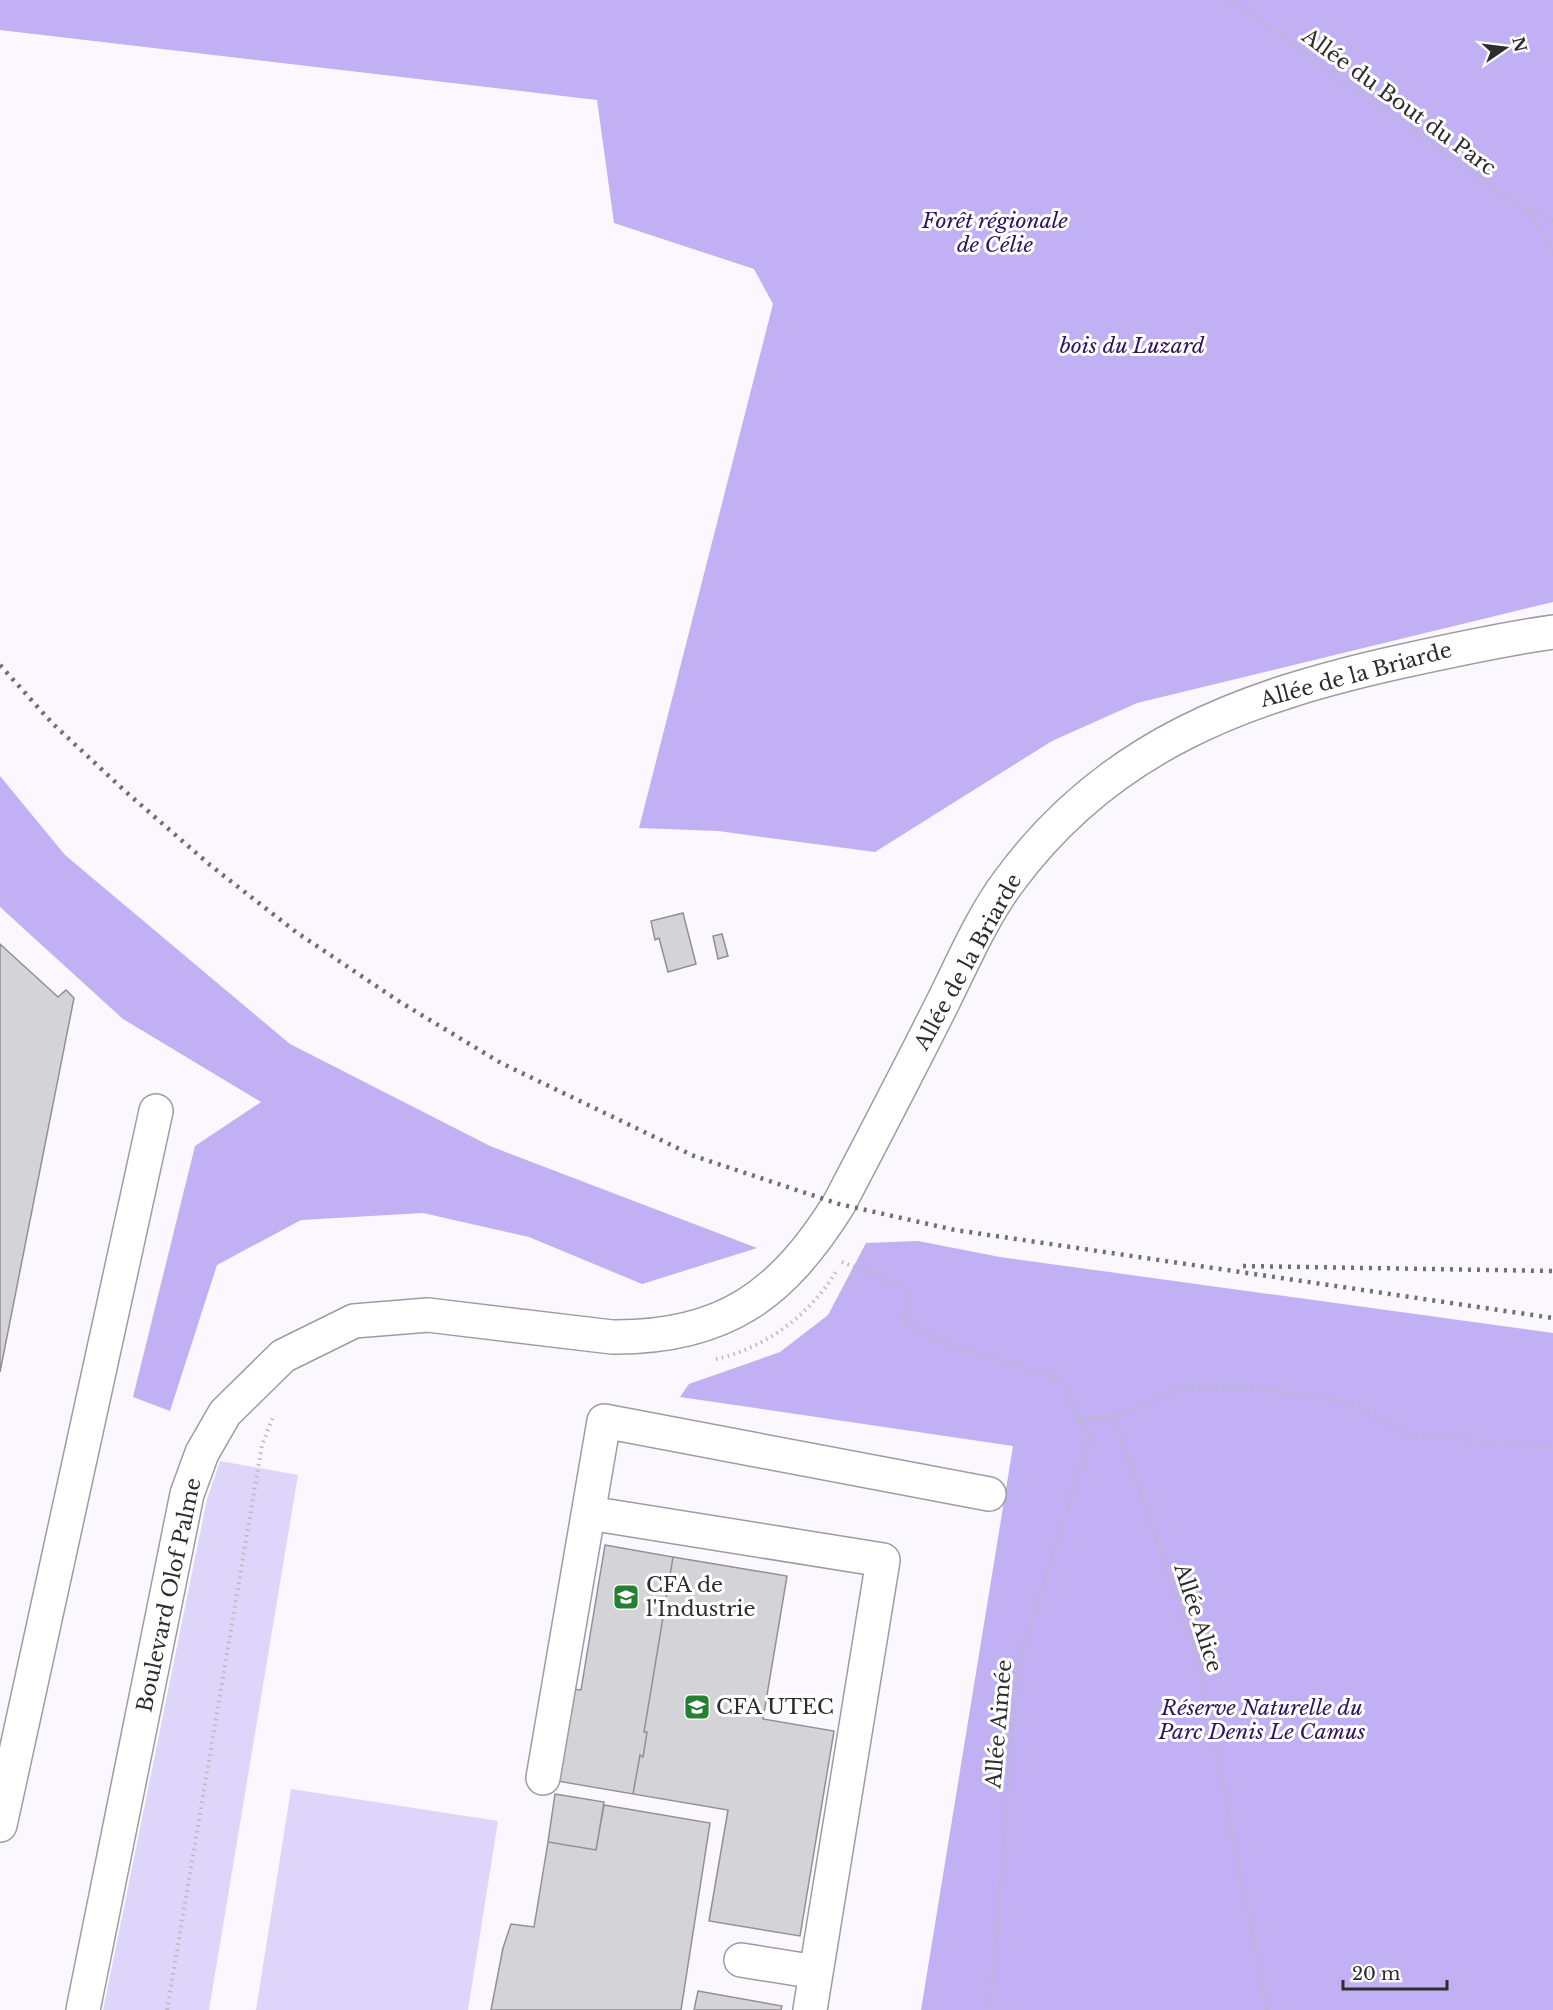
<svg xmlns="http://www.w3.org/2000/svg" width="1553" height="2010" viewBox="0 0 1553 2010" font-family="'Libre Baskerville',serif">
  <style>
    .green { fill: #ded6fa }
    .forest { fill: #c1b0f3 }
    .building { fill: #d4d3d8; stroke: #919095; stroke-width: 1.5 }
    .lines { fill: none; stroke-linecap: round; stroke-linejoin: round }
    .minor-casing { stroke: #9d9ca1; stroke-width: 36 }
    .path { stroke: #bbb9be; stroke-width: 4; stroke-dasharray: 1.5 4.5; stroke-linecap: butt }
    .minor { stroke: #fff; stroke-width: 33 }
    .rail { stroke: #706f72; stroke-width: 4.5; stroke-dasharray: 3 6; stroke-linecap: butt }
    .labels { text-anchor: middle; stroke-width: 6; stroke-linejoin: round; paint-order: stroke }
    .street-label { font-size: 21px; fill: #2d2d2f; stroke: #fff }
    .park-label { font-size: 21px; font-style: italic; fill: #321360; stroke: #fff }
    .poi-label { font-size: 21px; fill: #2d2d2f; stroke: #fff; text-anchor: start }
  </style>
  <rect width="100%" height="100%" fill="#faf8fe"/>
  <!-- green -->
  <path class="green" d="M220,1461l78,14 -89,535h-106l104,-511z
    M291,1789l207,32 -30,189h-212z"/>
  <!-- forest -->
  <path class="forest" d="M0,0h1553v602l-416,101 -85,38 -177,111 -157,-21 -79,-3 134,-524 -19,-35 -140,-46 -17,-123 -597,-70z
    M0,776l65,79 225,189 200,102 267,102 -115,36 -113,-47 -106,-24 -122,7 -84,45 -47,146 -37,-14 62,-251 66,-44 -138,-83 -123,-112z
    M918,1241l82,16 553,76v677h-632l92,-564 -333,-49 9,-13 91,-32 48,-37 38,-72z"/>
  <!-- building -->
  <path class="building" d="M683,913l13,51 -28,8 -9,-34 -4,2 -4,-19z
    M722,934l6,22 -10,3 -5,-23z
    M0,944l58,53 8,-7 8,8 -74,374z
    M605,1545l68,12 -29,175h3l-4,25 -3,-2 -7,39 -76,-13 15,-92 9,1z
    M673,1557l114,19 -24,143 71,12 -34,205 -91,-15 19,-111 -95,-16 7,-39 3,2 4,-25h-3z
    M555,1794l49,8 -8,48 -48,-8z
    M604,1805l106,18 -29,187h-190l12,-62 8,-24 23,3 14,-85 48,8z
    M698,1991l84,15 -1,4h-87z"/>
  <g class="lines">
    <defs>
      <path id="minor" d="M589,1513l294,47 -73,450
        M543,1778l61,-357 385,73
        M0,1825l156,-714
        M741,1960l75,12
        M83,2010l104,-516 15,-41 23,-40 58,-57 71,-35 74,-6 184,22c112,1 170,-42 227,-133 35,-67 70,-134 104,-202 20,-40 39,-85 66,-121 100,-136 236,-185 394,-220 50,-11 100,-22 150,-29"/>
    </defs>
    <!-- minor casing -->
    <use href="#minor" class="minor-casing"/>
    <!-- path -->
    <path class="path" d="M1231,0l288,206 34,15
      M1528,210l25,42
      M842,1262l65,26 -3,34 41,21 118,37 15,39 12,18 -71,221 -29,352
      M716,1359c50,-11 95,-45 121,-89
      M1114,1417l85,247 68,346
      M1078,1419l36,-2 68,-30 70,1 92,13 65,33 144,14
      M167,2010l95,-565 11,-28"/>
    <!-- minor -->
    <use href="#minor" class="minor"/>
    <!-- rail -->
    <path class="rail" d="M0,665l52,58 74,69 84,73 86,67 104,70 101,61 193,93 145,48 116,26 598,88
      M1243,1266l310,5"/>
  </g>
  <!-- icons -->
  <defs>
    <symbol id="school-square" viewBox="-11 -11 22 22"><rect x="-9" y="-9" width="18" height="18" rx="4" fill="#258131" stroke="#fff"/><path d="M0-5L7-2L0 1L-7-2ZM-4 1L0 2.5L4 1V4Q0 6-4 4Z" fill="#fff"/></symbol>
  </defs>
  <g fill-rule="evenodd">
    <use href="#school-square" x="611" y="1582" width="30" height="30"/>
    <use href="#school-square" x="682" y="1692" width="30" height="30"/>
  </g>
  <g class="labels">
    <!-- street labels -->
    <g class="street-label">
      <text transform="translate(1399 102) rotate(36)" y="7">Allée du Bout du Parc</text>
      <text transform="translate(1356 675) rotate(-15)" y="7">Allée de la Briarde</text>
      <text transform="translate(968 962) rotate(-61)" y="7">Allée de la Briarde</text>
      <text transform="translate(169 1595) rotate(-78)" y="7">Boulevard Olof Palme</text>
      <text transform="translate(1198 1618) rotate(72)" y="7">Allée Alice</text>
      <text transform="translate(999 1724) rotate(-85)" y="7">Allée Aimée</text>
    </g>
    <!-- park labels -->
    <g class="park-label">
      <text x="995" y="228">Forêt régionale<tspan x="995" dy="24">de Célie</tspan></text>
      <text x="1132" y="353">bois du Luzard</text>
      <text x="1262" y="1715">Réserve Naturelle du<tspan x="1262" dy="24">Parc Denis Le Camus</tspan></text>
    </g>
    <!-- poi labels -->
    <g class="poi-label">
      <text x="646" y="1592">CFA de<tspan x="646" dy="24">l'Industrie</tspan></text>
      <text x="716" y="1714">CFA UTEC</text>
    </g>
  </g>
  <!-- north arrow -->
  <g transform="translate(1505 48) rotate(76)" stroke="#ffffff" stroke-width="4.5" paint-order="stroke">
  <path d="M0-4.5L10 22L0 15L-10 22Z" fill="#2d2d2f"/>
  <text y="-9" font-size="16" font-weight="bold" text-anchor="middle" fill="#2d2d2f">N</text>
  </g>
  <!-- scale -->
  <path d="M1343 1980v9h104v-9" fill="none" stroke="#2d2d2f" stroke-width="3"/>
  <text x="1352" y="1980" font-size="18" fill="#2d2d2f" stroke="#ffffff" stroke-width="4.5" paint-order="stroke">20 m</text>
</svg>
